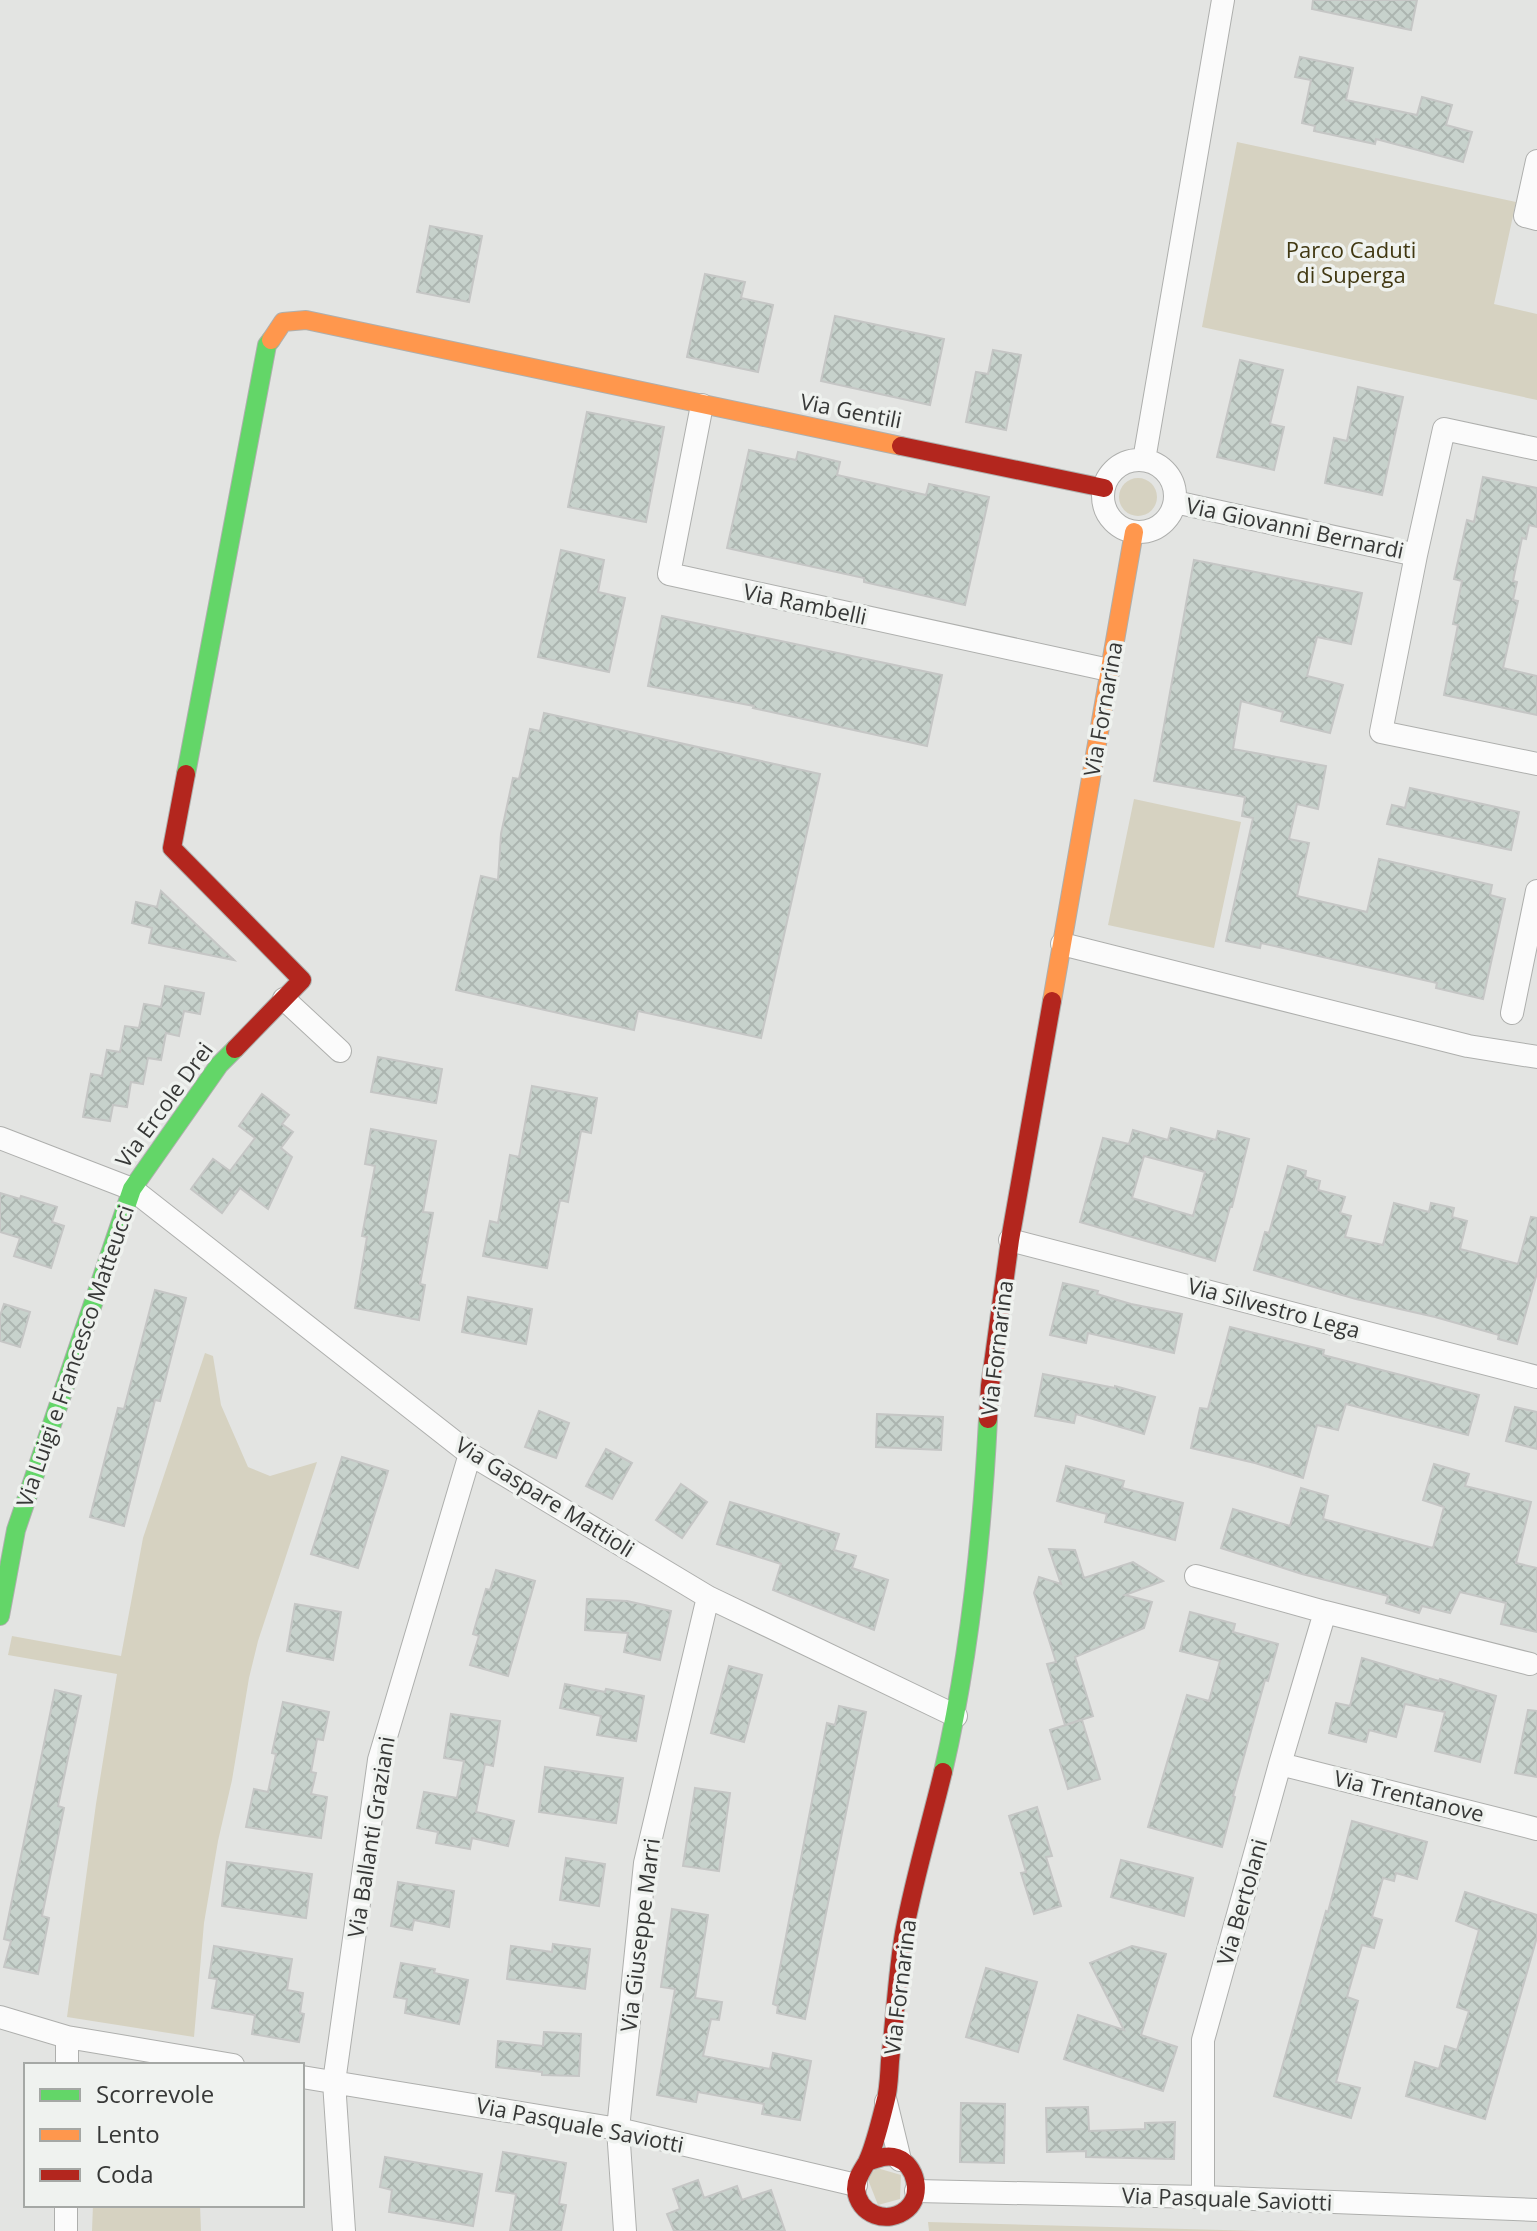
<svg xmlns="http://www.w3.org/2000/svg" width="1537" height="2231" viewBox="0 0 1537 2231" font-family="'Open Sans',sans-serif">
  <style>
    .green { fill: #d6d2c1 }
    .building { fill: url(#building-cross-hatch); stroke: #c5c6c5; stroke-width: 2; fill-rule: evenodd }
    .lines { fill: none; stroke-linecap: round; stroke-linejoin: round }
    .street-casing { stroke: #aeafad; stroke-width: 24 }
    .fast-casing { stroke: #aeafad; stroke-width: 20 }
    .slow-casing { stroke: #aeafad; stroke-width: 20 }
    .jam-casing { stroke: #aeafad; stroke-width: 20 }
    .street { stroke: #fbfbfb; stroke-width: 22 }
    .fast { stroke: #63d668; stroke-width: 18 }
    .slow { stroke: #ff974d; stroke-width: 18 }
    .jam { stroke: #b3261e; stroke-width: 18 }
    .labels { text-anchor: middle; stroke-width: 7; stroke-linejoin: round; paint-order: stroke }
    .park-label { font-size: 22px; fill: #413812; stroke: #eff2ef }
    .street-label { font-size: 22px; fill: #373837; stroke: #eff2ef }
  </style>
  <defs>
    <pattern id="building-cross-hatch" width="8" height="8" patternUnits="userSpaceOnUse" patternTransform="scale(2)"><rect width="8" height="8" fill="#c7d2cc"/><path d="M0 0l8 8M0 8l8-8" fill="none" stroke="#acb5b0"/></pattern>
  </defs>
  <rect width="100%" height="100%" fill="#e3e4e2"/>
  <!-- green -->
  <path class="green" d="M1237,142l279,60 -22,102 43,10v86l-335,-73z
    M1119 497a19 19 0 1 1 38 0a19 19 0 1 1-38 0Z
    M1134,799l107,23 -27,126 -106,-23z
    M205,1353l8,3 8,49 27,62 22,9 47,-14 -59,179 -9,37 -17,102 -14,61 -14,82 -10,114 -127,-20 29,-213 21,-130 -109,-19 4,-19 109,20 22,-118z
    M877,2168l24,7 -1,24 -22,6 -11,-28z
    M93,2205h107l1,26h-109z
    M928,2222l332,9h-331z"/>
  <!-- building -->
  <path class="building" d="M1313,0h104l-6,30 -99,-21z
    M1300,57l53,11 -7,32 71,15 5,-18 30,8 -6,20 26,7 -9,30 -87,-23 -1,5 -61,-13 1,-5 -13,-3 9,-43 -16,-3z
    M430,226l52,10 -13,66 -52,-10z
    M705,274l40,8 -4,16 32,7 -15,67 -71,-15z
    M835,316l109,23 -14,66 -109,-24z
    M993,350l28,5 -15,75 -40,-8 10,-50 12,2z
    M1240,360l43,10 -13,54 14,3 -10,43 -57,-13z
    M1358,387l45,10 -21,98 -57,-12 9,-45 13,3z
    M587,412l77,15 -18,95 -78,-15z
    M749,450l47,10 2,-8 42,10 -3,13 89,20 3,-11 60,13 -24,108 -101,-23v-4l-137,-30z
    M1483,477l54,11v39l-8,-2 -3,14 -4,-1 -9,43 4,1 -4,18 5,1 -15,67 34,8v39l-93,-20 14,-70 -5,-1 9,-43 -8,-2 13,-59 7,2z
    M561,550l43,10 -6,32 27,6 -16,74 -71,-15z
    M1194,560l168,33 -11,51 -34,-7 -10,39 36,9 -13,48 -49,-12 2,-9 -42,-11 -8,48 93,17 -8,43 -21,-5 -8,35 20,4 -12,53 70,16 12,-53 113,26 -2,10 15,4 -22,100 -47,-11 1,-5 -176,-40 -1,5 -34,-7 27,-123 -11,-2 3,-19 -91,-16z
    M662,616l280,59 -15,71 -174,-38 1,-2 -106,-20z
    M544,713l276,61 -59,264 -123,-27 -4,19 -178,-40 25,-114 17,4 3,-46 12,-56 6,1 11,-50 10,2z
    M1410,788l109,24 -8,38 -124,-26 5,-19 13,3z
    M161,891l73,69 -85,-17 3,-15 -20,-5 2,-9 2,-12 21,5z
    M165,986l39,7 -4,21 -16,-3 -5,25 -13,-3 -5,27 -13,-2 -5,26 -12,-2 -4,25 -14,-2 -3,16 -27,-4 8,-43 11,2 5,-26 13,2 5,-26 14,2 5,-24 17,3z
    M378,1057l64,12 -6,34 -65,-11z
    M532,1086l65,12 -6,35 -10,-2 -13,71 -8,-2 -13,68 -64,-12 7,-35 8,2 12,-68 9,2z
    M262,1094l27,21 -7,9 11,8 -12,16 11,9 -24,52 -28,-21 -18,25 -31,-24 22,-30 17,12 25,-33 -16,-12z
    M1171,1128l45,12 2,-9 31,8 -17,68h-2l-15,54 -135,-39 23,-84 26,6 4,-14 35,10zM1144,1156l61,16 -12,44 -61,-18z
    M371,1129l65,12 -13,71 10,1 -13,71 5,1 -6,35 -64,-12 12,-71 -5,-1 13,-70 -10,-2z
    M1288,1166l18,5 -1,6 15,4 -2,9 27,7 -5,16 11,3 -6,21 38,8 11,-42 35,9 2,-9 23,5 -2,9 15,4 -7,28 58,15 13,-47 6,1v55l-20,71 -19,-5 1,-4 -64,-18 -79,-18 -102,-29 11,-38 4,1z
    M0,1193l20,6 1,-3 36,11 -5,15 12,4 -13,42 -37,-12 6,-18 -20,-6z
    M1063,1283l35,8 -1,3 34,10 51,10 -8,39 -86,-20 -2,10 -36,-8z
    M155,1290l31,8 -26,103 -5,-1 -31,126 -34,-9 28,-109 6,1z
    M468,1297l64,12 -6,35 -64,-12z
    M4,1304l26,8 -10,35 -20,-6v-25z
    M1230,1327l94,23 -1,5 156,40 -11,40 -122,-31 -8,26 -21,-5 -14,53 -48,-15 -64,-15 9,-40 8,1z
    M1043,1374l72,14v-2l40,11 -11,37 -68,-20 -2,9 -39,-7z
    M1515,1407l22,5v37l-31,-8z
    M539,1411l30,12 -13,35 -31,-11z
    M877,1414l66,3 -2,33 -65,-3z
    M606,1449l26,14 -20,36 -26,-13z
    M342,1457l46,14 -30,97 -47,-14z
    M1434,1464l35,10 -4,12 66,16 -15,61 21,5v64l-36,-8 5,-21 -46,-11 -10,21 -28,-7 -3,7 -33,-10 2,-7 -86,-22 -81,-26 12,-39 57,17 11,-38 27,8 -5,23 110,29 11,-41 -21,-7z
    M1066,1466l58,15 -2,7 61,15 -8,37 -70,-18 2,-8 -50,-13z
    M681,1484l26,18 -25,36 -26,-18z
    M730,1502l109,32 -5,16 22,6 -4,12 36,12 -14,50 -101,-40 8,-26 -64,-20z
    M1049,1549l26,1 9,28 49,-16 30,19 -38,14 27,7 -8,26 -69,29 18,59 -28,9 -18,-61 9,-2 -22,-69 5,-16 22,7z
    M496,1570l39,11 -27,95 -38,-11 9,-29 -6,-2 13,-45 4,1z
    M587,1599l40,2 44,10 -11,49 -36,-8 4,-19 -43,-3z
    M295,1604l46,8 -8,48 -46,-9z
    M1190,1612l45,12 -2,8 45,12 -10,37 -3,-1 -32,116 2,1 -13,50 -74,-20 39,-132 22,6 11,-40 -40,-10z
    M1362,1658l77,23 1,-2 56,17 -16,66 -45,-11 10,-39 -40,-8 -9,33 -27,-7 -3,12 -37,-9 7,-30 14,3z
    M729,1666l33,9 -18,67 -33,-9z
    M565,1684l40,8 1,-3 38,7 -8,45 -39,-6 4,-19 -41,-8z
    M55,1690l26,6 -23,110 6,2 -22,108 7,2 -11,56 -34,-7 7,-26 -7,-2z
    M283,1702l46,10 -6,28 -6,-1 -6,33 5,1 -5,21 16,3 -6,41 -75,-11 8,-38 14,3 8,-38 -4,-1z
    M839,1706l27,6 -61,307 -28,-6 1,-7 -5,-2 54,-281 8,2z
    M1528,1710l9,1v66l-22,-4z
    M451,1714l49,7 -7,45 -8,-2 -9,48 38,9 -6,25 -36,-8 -2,11 -34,-6 2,-11 -21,-4 7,-36 33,6 7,-37 -20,-3z
    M1082,1720l18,59 -32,10 -18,-59z
    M545,1767l78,11 -7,45 -77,-11z
    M695,1788l35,5 -11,78 -36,-5z
    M1037,1807l15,49 -6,1 15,49 -27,8 -13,-41 5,-1 -17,-56z
    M1352,1821l75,21 -10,37 -21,-6 -2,8 -11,-3 -11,39 10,3 -8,28 -12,-3 -15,52 11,4 -22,81 24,6 -9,30 -77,-22 52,-185 2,1z
    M566,1858l39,6 -6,42 -39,-6z
    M1121,1860l72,18 -9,38 -73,-19z
    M227,1862l85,12 -6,44 -84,-12z
    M398,1882l56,9 -5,36 -35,-7 -2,10 -21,-4z
    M1465,1892l72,23v22l-52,182 -79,-23 9,-34 24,7 6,-23 12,4 12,-39 -12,-4 22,-77 -23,-9z
    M672,1909l36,6 -13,83 27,4 -3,18 -8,-1 -8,37 67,13 3,-16 38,8 -11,59 -38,-6 2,-10 -66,-12 -2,10 -39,-7 18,-106 -14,-2z
    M553,1944l37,5 -5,40 -78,-10 4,-33 41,6z
    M214,1946l78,13 -5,31 16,3 -3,20 4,1 -5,28 -47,-8 3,-19 -43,-7 5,-29 -8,-1z
    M1132,1946l34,8 -25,81 36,12 -14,44 -99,-32 14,-44 46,15 -34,-67z
    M401,1963l34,6 -1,4 34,7 -9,44 -54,-11 2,-14 -13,-2z
    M986,1968l51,14 -19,70 -52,-15z
    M544,2032l37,2 -2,42 -37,-1v-3l-46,-5 2,-26 45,5z
    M961,2103l44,1 -1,59 -44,-1z
    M1088,2107l1,24 56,-2v-6l30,-1 -1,37 -88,-2v-6l-39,1 -1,-44z
    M503,2152l63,11 -7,41 7,1 -5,26h-51l6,-37 -20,-3z
    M385,2157l97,17 -9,52 -84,-14 3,-22 -12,-3z
    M698,2180l6,18 33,-12 5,14 29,-10 14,41h-111l-7,-17 13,-5 -7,-20z"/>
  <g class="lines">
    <defs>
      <path id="street" d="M1537,161l-12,55 12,3
        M702,405l-33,169 440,96
        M1537,449l-93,-20 -28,126 -35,177 156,32
        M1103 496a36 36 0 1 1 72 0a36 36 0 1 1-72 0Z
        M1144,460l79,-460
        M1175,502l241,53
        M1062,944l406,102 69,11
        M284,999l56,52
        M1512,1013l25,-122
        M0,1138l132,51 338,265 238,143 248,119
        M1010,1240l527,137
        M1196,1576l129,36
        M1280,1764l257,65
        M0,2017l67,20 166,28
        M67,2065v-28
        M302,2077l316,52 238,56
        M886,2102l14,58
        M916,2191l287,6 334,13
        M1203,2197v-157l77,-276 45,-152 205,52
        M66,2231v-26
        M344,2231l-10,-149 45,-322 91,-306
        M625,2231l-7,-102 27,-266 63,-266"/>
      <path id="fast" d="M186,774l81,-429 4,-5
        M0,1616l16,-86 116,-341 87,-124 16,-16
        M943,1772c27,-116 39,-234 45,-353"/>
      <path id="slow" d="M271,340l12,-18 23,-2 595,126
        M1052,1001l82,-469"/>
      <path id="jam" d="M901,446l203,42
        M186,774l-14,74 130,132 -67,69
        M988,1419l2,-33 20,-146 42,-239
        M867,2162c10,-3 19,-8 30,-4 19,7 26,37 10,51 -19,16 -49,6 -51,-20 0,-11 6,-18 11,-27 7,-14 14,-43 18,-59 4,-13 4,-28 5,-42 5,-42 7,-86 14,-128 10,-54 26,-107 39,-161"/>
    </defs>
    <!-- street casing -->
    <use href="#street" class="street-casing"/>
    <!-- fast casing -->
    <use href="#fast" class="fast-casing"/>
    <!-- slow casing -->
    <use href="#slow" class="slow-casing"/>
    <!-- jam casing -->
    <use href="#jam" class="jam-casing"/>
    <!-- street -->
    <use href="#street" class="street"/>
    <!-- fast -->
    <use href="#fast" class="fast"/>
    <!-- slow -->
    <use href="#slow" class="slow"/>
    <!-- jam -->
    <use href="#jam" class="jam"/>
  </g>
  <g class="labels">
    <!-- park labels -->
    <g class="park-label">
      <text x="1351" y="258">Parco Caduti<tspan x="1351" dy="25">di Superga</tspan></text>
    </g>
    <!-- street labels -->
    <g class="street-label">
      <text transform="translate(851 411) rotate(11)" y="8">Via Gentili</text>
      <text transform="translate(1295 528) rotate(12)" y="8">Via Giovanni Bernardi</text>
      <text transform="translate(805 604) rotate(12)" y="8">Via Rambelli</text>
      <text transform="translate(1103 709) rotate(-80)" y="8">Via Fornarina</text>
      <text transform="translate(164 1105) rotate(-54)" y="8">Via Ercole Drei</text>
      <text transform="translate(1274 1308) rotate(15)" y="8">Via Silvestro Lega</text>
      <text transform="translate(997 1348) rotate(-83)" y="8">Via Fornarina</text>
      <text transform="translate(75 1356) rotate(-71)" y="8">Via Luigi e Francesco Matteucci</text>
      <text transform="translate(545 1497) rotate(32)" y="8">Via Gaspare Mattioli</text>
      <text transform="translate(1409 1796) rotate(14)" y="8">Via Trentanove</text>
      <text transform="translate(371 1837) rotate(-81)" y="8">Via Ballanti Graziani</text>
      <text transform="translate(1242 1902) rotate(-74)" y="8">Via Bertolani</text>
      <text transform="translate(640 1935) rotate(-83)" y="8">Via Giuseppe Marri</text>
      <text transform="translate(900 1987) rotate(-83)" y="8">Via Fornarina</text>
      <text transform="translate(580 2125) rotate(11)" y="8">Via Pasquale Saviotti</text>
      <text transform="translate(1227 2199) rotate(2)" y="8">Via Pasquale Saviotti</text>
    </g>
  </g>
  <!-- legend -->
  <rect x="24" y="2063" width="280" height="144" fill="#eff2ef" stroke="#a5a8a5" stroke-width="2"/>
  <rect x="40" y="2089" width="40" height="12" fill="#63d668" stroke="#a5a8a5" stroke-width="2"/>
  <text x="96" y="2103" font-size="24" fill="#373837">Scorrevole</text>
  <rect x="40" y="2129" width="40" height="12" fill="#ff974d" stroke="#a5a8a5" stroke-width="2"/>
  <text x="96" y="2143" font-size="24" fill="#373837">Lento</text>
  <rect x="40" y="2169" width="40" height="12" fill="#b3261e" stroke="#a5a8a5" stroke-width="2"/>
  <text x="96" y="2183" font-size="24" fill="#373837">Coda</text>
</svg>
